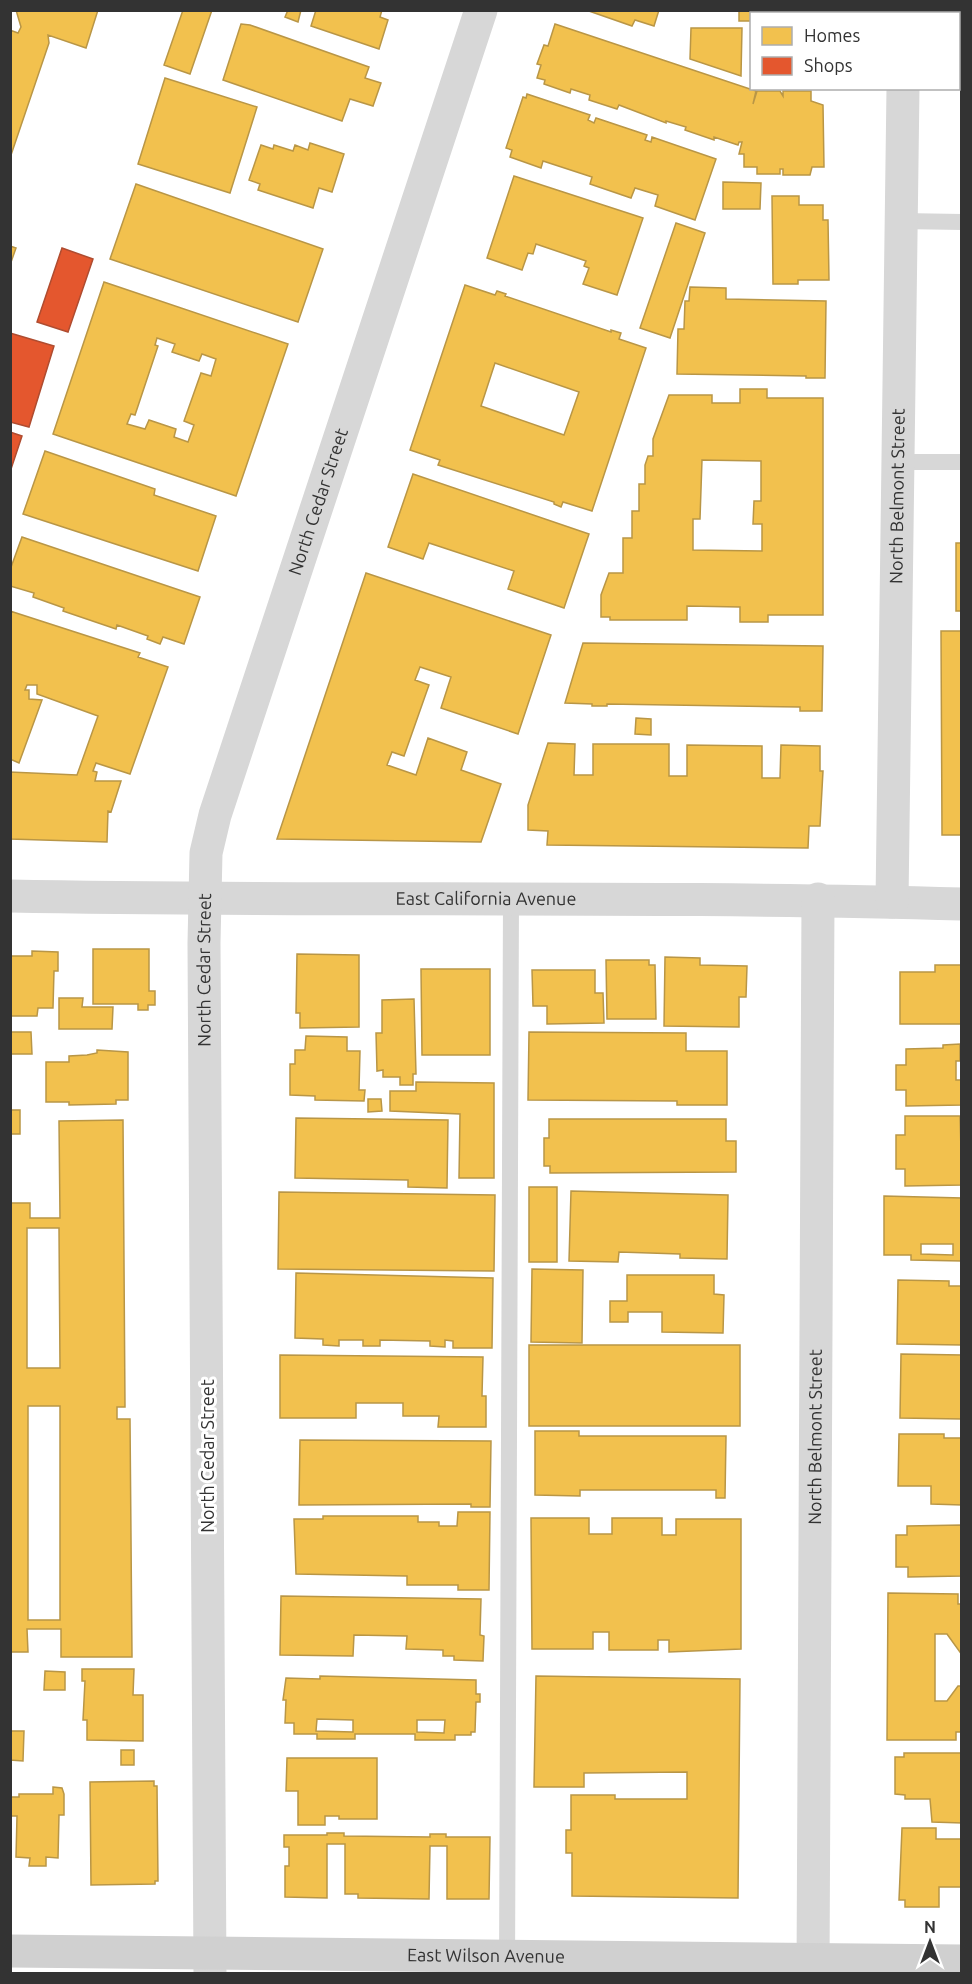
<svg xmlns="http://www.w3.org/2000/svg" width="972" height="1984" viewBox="0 0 972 1984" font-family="Ubuntu,sans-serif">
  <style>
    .homes { fill: #f2c14e; stroke: #b99646; stroke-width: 1.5; fill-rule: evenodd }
    .shops { fill: #e4572e; stroke: #af4c30; stroke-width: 1.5 }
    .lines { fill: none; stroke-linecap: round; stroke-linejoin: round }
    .lane { stroke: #d7d7d7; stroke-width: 16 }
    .street { stroke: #d7d7d7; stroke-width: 33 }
    .secondary { stroke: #d0d0d0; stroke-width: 33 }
    .labels { text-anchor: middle; stroke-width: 6; stroke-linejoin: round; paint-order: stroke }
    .street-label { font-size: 18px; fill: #333; stroke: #fff }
  </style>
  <rect width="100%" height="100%" fill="#fff"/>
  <!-- homes -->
  <path class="homes" d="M16,10h82l-12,38 -38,-13 1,8 -39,115v-128l8,3 3,-6z
    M183,10h29l-22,64 -26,-9z
    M288,10h13l-3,12 -13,-5z
    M316,10h66l-2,7 8,3 -9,29 -68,-23z
    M586,10h73l-5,16 -19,-6 -3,6z
    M739,10h21v4h-8v7h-13z
    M790,10h40v4h-40z
    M241,24l9,1 119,42 -4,11 16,5 -8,23 -23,-7 -8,22 -119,-41z
    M555,24l201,67 -3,13 4,-13h23l3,5v-5h28v10l12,4 1,62h-12l-2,8h-27v-6h-3v5h-23v-7h-13v-13h-5l3,-12h-3l-1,3 -24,-8v3l-29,-10 1,-3 -20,-6v2l-47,-18 -2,4 -28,-9 1,-5 -19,-6 -1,4 -26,-9 1,-4 -8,-2 4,-13 -4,-1 7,-19 4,1z
    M691,28h51l-1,48 -51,-17z
    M165,78l92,29 -27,86 -92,-29z
    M527,94l63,21 -2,5 6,3 2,-5 51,17 -2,5 6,2 1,-5 64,22 -21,61 -40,-14 3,-11 -23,-7 -4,10 -41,-14 2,-7 -49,-16 -2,7 -31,-11 2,-7 -6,-2 17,-51 3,1z
    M310,143l34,11 -12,38 -13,-4 -6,20 -55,-18 2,-6 -11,-4 12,-35 12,4 1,-4 19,6 2,-6 13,5z
    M514,176l129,42 -26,77 -34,-11 6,-16 -5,-2 2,-5 -50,-17 -3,10 -5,-1 -6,17 -35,-12z
    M723,182l38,1 -1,26h-37z
    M136,184l187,65 -25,73 -188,-63z
    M772,196h27v9h24v15h5l1,60h-31v4h-25z
    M676,223l29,10 -35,105 -30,-10z
    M10,246l6,2 -6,17z
    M104,282l184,62 -52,152 -183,-62zM157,338l18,6 -3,8 27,9 3,-7 14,5 -5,17 -10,-3 -17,48 10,4 -6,17 -14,-5 2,-8 -27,-9 -4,9 -18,-5 4,-10 4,1 23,-69 -3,-1z
    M465,285l30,10 2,-4 9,3 -1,2 106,36v-2l10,3 -2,6 27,9 -54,163 -29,-9 -2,5 -7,-3v-2l-116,-37 2,-5 -30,-10zM495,363l84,29 -15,43 -83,-29z
    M690,287l36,1v11l100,2 -1,77h-19v-2l-129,-2 1,-45h6l1,-28h4z
    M740,389h27v9h56v217h-55v7h-28v-15l-53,-1v14h-77v-3h-9v-22l8,-22h14v-35h9v-27h7v-27h6v-19l3,-9h5v-17l16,-44h43v8h28zM702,460l59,1v40h-7l-1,23h9v27l-69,-1v-31h7z
    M45,451l110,38 -1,6 62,21 -18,55 -175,-57z
    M413,474l176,60 -25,74 -56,-19 6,-18 -85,-28 -6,16 -35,-12z
    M22,537l178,60 -16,47 -21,-7 -3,7 -13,-5 1,-3 -31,-11 -1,4 -53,-18 1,-3 -31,-11 1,-4 -24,-7v-16z
    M956,543h6v68h-6z
    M366,573l185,62 -33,99 -77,-26 10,-31 -31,-10 -5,13 14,5 -25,71 -12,-4 -5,13 29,10 12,-37 39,14 -6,18 40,14 -20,58 -204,-3z
    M10,611l130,42 -2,4 30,10 -38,107 -34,-11 -3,8 4,1 -2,9h26l-10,31 -3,-1 -1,31 -97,-3v-67l67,3 21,-59 -61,-22v-9h-10l-2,5h4v9l13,1 -23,63 -9,-4z
    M941,631h21v204h-20z
    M583,643l240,3 -1,65h-22v-4l-193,-3v2h-15v-2l-27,-1z
    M636,718l15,1v16l-16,-1z
    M548,743l27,1 -1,31h19v-31h76v32h18v-31l75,1v32h18l1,-33 39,1v25h3l-3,55h-11l-1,22 -261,-3 1,-14 -20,-1v-25z
    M93,949h56v42h6v14h-7v5h-10v-6h-45z
    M32,951l26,1v19h-4l-1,37h-15l-1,8h-27v-60h22z
    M297,954l62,1v72l-59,1v-15h-4z
    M665,957l35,1v7l47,1 -1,31h-7v30l-75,-1z
    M606,960h43v5h6l1,54h-49z
    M935,965h26l1,59h-62v-52h35z
    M421,969h69v86h-68z
    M532,970h63v23h8l1,30 -57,1v-18h-14z
    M59,998h24l-1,9h31l-1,22h-53z
    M414,999l2,75h-3v11h-13v-8h-17v-7l-6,1 -1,-38h6v-33z
    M10,1032h21l1,22h-22z
    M529,1032l157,1v18h41v54h-50v-4l-149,-1z
    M306,1036l41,1v14h13l-1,39h6l-1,11 -49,-1v-4l-25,-1v-31h5v-14h10z
    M960,1044v17h-4v19h6v25l-56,1v-16h-10v-25h10v-16l37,-1v-3z
    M97,1050l31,2v48h-12v4l-47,1v-3h-23v-40h23v-6l18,-1 10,-2z
    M416,1082l78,1v95h-35l1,-64 -70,-3v-20h26z
    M368,1099h13l1,12 -14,1z
    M10,1110h10v24h-10z
    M905,1116h55l2,69 -57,1v-17h-9v-34h9z
    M296,1118l152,2 -1,68 -39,-1v-7l-113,-2z
    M549,1119h177v22h10v31l-186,1v-7h-6v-28h5z
    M123,1120l2,287h-8v12h13l2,238h-71v-28h-34l1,23h-18v-449h20v15h30l-1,-97zM27,1228h32l1,140h-33zM28,1406h32v214h-32z
    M529,1187h28v75h-28z
    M571,1191l157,4 -1,64 -47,-1v-4l-61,-2 -1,10 -49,-1z
    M279,1192l216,3 -1,76 -216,-2z
    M884,1196l78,2v63l-51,-1v-5h-27zM921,1244h32v11l-32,-1z
    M532,1269l51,1 -1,73 -51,-1z
    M296,1273l197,5 -1,70h-39v-7l-8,-1v7l-15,-1v-5l-50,-1v6h-17v-6h-24v6l-16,-1v-6l-28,-1z
    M627,1275h87v19l10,1 -1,38 -61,-1v-20h-34v10h-18v-21h17z
    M898,1280l51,1v5h13v59l-65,-1z
    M529,1345h211v81h-211z
    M901,1354l61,1v64l-62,-1z
    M280,1355l203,2 -1,39h4v31h-48l1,-11h-36v-13h-47v15h-76z
    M535,1431h44v5h147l-1,62h-9v-8h-136v6l-45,-1z
    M899,1434h45v4h18v67l-31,-1v-18h-33z
    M300,1440l191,1 -1,66h-19v-3l-172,1z
    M458,1512h32l-1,78h-31v-5h-51v-9l-111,-2 -2,-55h29v-3h95v6h21v4h18z
    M531,1518h58v16h23v-16h50v17h14v-16h65v130l-72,3v-12h-11v10h-49v-18h-16v17h-61z
    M962,1525v51l-54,1v-10h-12v-32h11v-9z
    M888,1593l70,1v10h4v51l-15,-21h-12v67h12l11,-15h4v46h-6v8h-69z
    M281,1596l200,3 -1,36 4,1 -1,25 -29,-1v-4h-11v-6l-37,-1 1,-13 -53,-1 -1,21 -73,-1z
    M82,1669h52l-1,26h10v46l-56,-1v-20h-4l2,-39h-3z
    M45,1671l20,1v18h-21z
    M320,1676l156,4v14h4v8h-4l-1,30h-4v3h-16v5h-40v-6h-60v5h-38v-5h-23v-11h-9l1,-23h-3l3,-22 34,1zM317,1719l36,1v12l-37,-1zM417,1720h28l-1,13 -27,-1z
    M536,1676l204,3 -2,219 -166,-2v-43h-6v-23h5v-35h44v4h72v-27l-103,1v14h-50z
    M10,1731h14l-1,30 -13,-1z
    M121,1750h13v15h-13z
    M904,1753h58v70l-30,-1 -2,-23h-25v-4l-10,-1v-37h9z
    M287,1758h90v61h-38v-3h-14v9h-27v-34h-12z
    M154,1781v5h3l1,95h-3v3l-64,1 -1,-103z
    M53,1787l9,1 2,6v21h-5l-1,43 -12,-1v9h-17l1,-8 -14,-1 1,-41h-7v-19h9v-3h34z
    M902,1828h34v11h26v48h-23v20h-34v-7h-6z
    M327,1833h17v3l86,1v-3h16v3h44l-1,62h-42v-53h-17l-1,53 -71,-1v-4h-13v-50h-18v54l-42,-1v-31h4v-19h-5v-12h43z"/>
  <!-- shops -->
  <path class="shops" d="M62,248l31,11 -25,73 -31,-10z
    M10,333l44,13 -25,81 -19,-5z
    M10,432l12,4 -12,36z"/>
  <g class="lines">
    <!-- lane -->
    <path class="lane" d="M901,221l61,1
      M899,462h63
      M507,1974l4,-1075"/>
    <!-- street -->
    <g class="street">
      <path d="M904,14v-4"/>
      <path id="s1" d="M10,896c317,6 635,-1 952,8"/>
      <path id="s2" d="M892,902l11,-814"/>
      <path id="s3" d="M210,1974l-6,-1031 2,-90 9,-38 266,-805"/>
      <path id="s4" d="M813,1974l5,-1075"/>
    </g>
    <!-- secondary -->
    <path class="secondary" id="s5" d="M10,1951l952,10"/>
  </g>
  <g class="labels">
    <!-- street labels -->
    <g class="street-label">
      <text dy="6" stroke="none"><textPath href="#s2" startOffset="406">North Belmont Street</textPath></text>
      <text dy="6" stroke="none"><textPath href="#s3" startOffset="1490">North Cedar Street</textPath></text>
      <text dy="6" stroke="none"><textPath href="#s1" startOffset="476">East California Avenue</textPath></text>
      <text dy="6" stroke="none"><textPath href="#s3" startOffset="1004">North Cedar Street</textPath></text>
      <text dy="6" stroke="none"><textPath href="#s4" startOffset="537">North Belmont Street</textPath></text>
      <text transform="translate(208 1456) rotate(-90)" y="6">North Cedar Street</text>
      <text dy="6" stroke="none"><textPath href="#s5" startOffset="476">East Wilson Avenue</textPath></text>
    </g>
  </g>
  <!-- border -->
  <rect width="972" height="1984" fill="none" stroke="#333333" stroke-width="24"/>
  <!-- legend -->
  <rect x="750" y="12" width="210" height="78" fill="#ffffff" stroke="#adadad" stroke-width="1.5"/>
  <rect x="762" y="27" width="30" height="18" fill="#f2c14e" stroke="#adadad" stroke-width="1.5"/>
  <text x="804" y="42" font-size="18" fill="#333333">Homes</text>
  <rect x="762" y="57" width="30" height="18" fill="#e4572e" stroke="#adadad" stroke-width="1.5"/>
  <text x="804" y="72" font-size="18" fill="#333333">Shops</text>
  <!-- north arrow -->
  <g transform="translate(930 1942)" stroke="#ffffff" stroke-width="4.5" paint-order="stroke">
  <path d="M0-4.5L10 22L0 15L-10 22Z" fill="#333333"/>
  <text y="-9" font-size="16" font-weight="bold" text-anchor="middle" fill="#333333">N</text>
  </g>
</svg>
